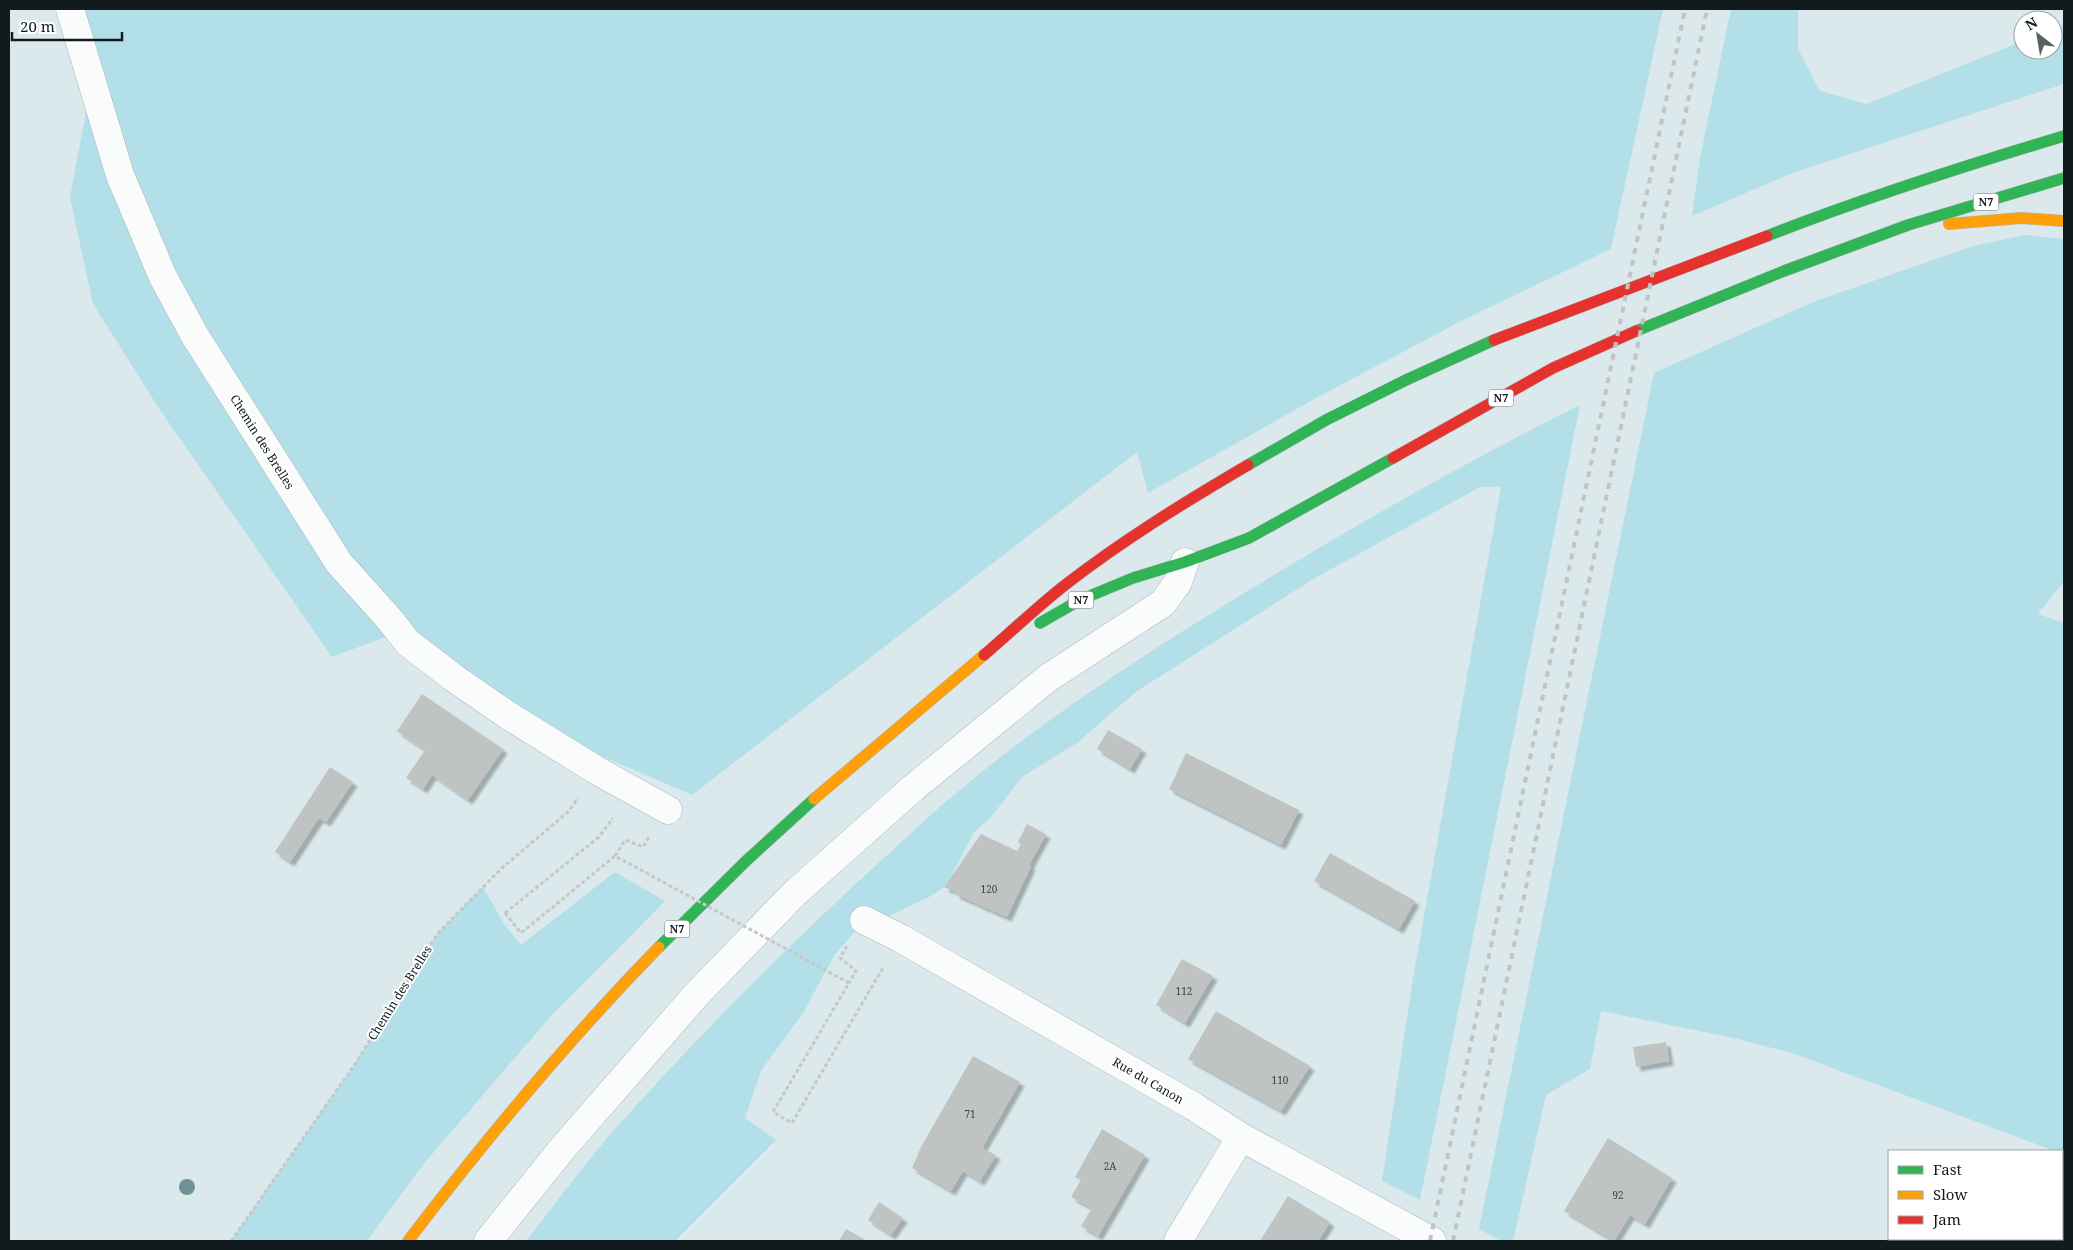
<svg xmlns="http://www.w3.org/2000/svg" width="2073" height="1250" viewBox="0 0 2073 1250" font-family="'Noto Serif',serif">
  <style>
    .green { fill: #b3dfe8 }
    .building { fill: #bfc4c2; filter: url(#shadow) }
    .lines { fill: none; stroke-linecap: round; stroke-linejoin: round }
    .street-casing { stroke: #acb6b8; stroke-width: 29 }
    .fast-casing { stroke: #acb6b8; stroke-width: 12 }
    .slow-casing { stroke: #acb6b8; stroke-width: 12 }
    .jam-casing { stroke: #acb6b8; stroke-width: 12 }
    .path { stroke: #c4c8ca; stroke-width: 3; stroke-dasharray: 4 2.5; stroke-linecap: butt }
    .street { stroke: #fafcfc; stroke-width: 28 }
    .fast { stroke: #30b455; stroke-width: 11 }
    .slow { stroke: #ff9f0a; stroke-width: 11 }
    .jam { stroke: #e5322d; stroke-width: 11 }
    .rail { stroke: #c1c4c6; stroke-width: 4; stroke-dasharray: 6 6; stroke-linecap: butt }
    .path-bridge { stroke: #c4c8ca; stroke-width: 3; stroke-dasharray: 4 2.5; stroke-linecap: butt }
    .tree { fill: #6f9298 }
    .labels { text-anchor: middle; stroke-width: 4; stroke-linejoin: round; paint-order: stroke }
    .number-label { font-size: 10px; fill: #3c4446 }
    .shield { fill: #fff; stroke: #585f60; stroke-width: 1 }
    .shield-label { font-size: 11px; font-weight: bold; fill: #111a1c }
    .street-label { font-size: 12px; fill: #111a1c; stroke: #fff }
  </style>
  <defs>
    <filter id="shadow"><feDropShadow dx="4.5" dy="4.5" stdDeviation="1" flood-color="#0004"/></filter>
  </defs>
  <rect width="100%" height="100%" fill="#dbe9ec"/>
  <!-- green -->
  <path class="green" d="M70,9h1593l-52,240 -148,71 -145,77 -170,96 -11,-41 -445,343 -183,-79 -110,-84 -67,25 -172,-247 -67,-106 -23,-107 22,-117z
    M1731,9h67v40l22,42 47,13 156,-63v9h30v-21l11,-5v60l-272,89 -100,43 8,-58z
    M2025,235l39,4v342l-26,33 26,9v532l-2,-1v-3h-7l-263,-98 -58,-15 -133,-27 -11,58 -44,26 -33,146h-12l-22,-12 175,-856 159,-71 160,-56z
    M1580,405l-160,795 -38,-19 32,-209 87,-485h-21l-165,91 -178,113 -60,52 -55,34 -31,40 -17,15 -28,54 -17,11 -74,35 -20,22 -32,59 -42,58 -16,47 31,22 -101,101h-149c32,-40 63,-84 98,-122 79,-88 163,-172 250,-252 27,-24 53,-50 81,-73 90,-76 191,-141 291,-202 109,-67 220,-130 334,-187z
    M615,872l50,29 -115,116 -128,149 -55,75h-136l122,-174 85,-134 45,-46 21,37 17,21z"/>
  <!-- building -->
  <path class="building" d="M422,694l81,55 -35,51 -36,-25 -9,14 -17,-11 19,-28 -28,-19z
    M1108,730l34,19 -12,20 -33,-20z
    M1186,753l113,57 -18,35 -112,-56z
    M330,767l23,15 -27,40 -7,-4 -29,44 -15,-10z
    M1027,824l19,10 -17,31 2,1 -24,51 -52,-23 1,-2 -12,-5 37,-53 36,17 4,-7 -3,-2z
    M1330,853l85,48 -16,28 -85,-48z
    M1182,959l31,17 -28,47 -29,-18z
    M1216,1011l94,55 -29,45 -93,-52z
    M1666,1042l3,19 -33,6 -3,-20z
    M973,1056l47,26 -38,66 14,7 -16,26 -17,-10 -12,20 -39,-23 9,-21z
    M1102,1129l43,26 -47,81 -17,-10 11,-18 -21,-11 10,-17 -6,-3z
    M1608,1138l64,40 -27,46 -15,-9 -16,26 -50,-30z
    M1288,1196l42,26 -12,19h-58z
    M879,1202l24,16 -12,17 -23,-15z
    M846,1229l21,12h-28z"/>
  <g class="lines">
    <defs>
      <path id="street" d="M70,9l50,166 43,102 32,59 144,227 52,58 17,22 46,35 55,38 87,54 72,40
        M864,920l36,18 293,168 48,31 191,104
        M488,1241l74,-92 134,-154 99,-102 118,-105 135,-110 115,-75 15,-21 7,-20
        M1178,1241l63,-104"/>
      <path id="fast" d="M1767,236c97,-38 197,-70 297,-100
        M1636,331l148,-60 124,-46 156,-47
        M1248,465l78,-45 80,-40 88,-40
        M1040,623l40,-23 53,-22 52,-16 64,-24 144,-80
        M659,947l87,-86 68,-62"/>
      <path id="slow" d="M1949,224l72,-6 43,3
        M814,799l170,-144
        M408,1241c78,-102 161,-202 251,-294"/>
      <path id="jam" d="M1494,340l273,-104
        M1393,458l160,-90 83,-37
        M984,655c27,-23 53,-48 81,-70 58,-45 120,-83 183,-120"/>
    </defs>
    <!-- street casing -->
    <use href="#street" class="street-casing"/>
    <!-- fast casing -->
    <use href="#fast" class="fast-casing"/>
    <!-- slow casing -->
    <use href="#slow" class="slow-casing"/>
    <!-- jam casing -->
    <use href="#jam" class="jam-casing"/>
    <!-- path -->
    <path class="path" d="M615,856l10,-16 18,7 6,-10
      M505,913l94,-76 14,-19
      M847,946l-7,12 16,13 -7,12
      M792,1123l92,-157
      M231,1241l122,-174 85,-134 64,-65 67,-57 9,-13"/>
    <!-- street -->
    <use href="#street" class="street"/>
    <!-- fast -->
    <use href="#fast" class="fast"/>
    <!-- slow -->
    <use href="#slow" class="slow"/>
    <!-- jam -->
    <use href="#jam" class="jam"/>
    <!-- rail -->
    <path class="rail" d="M1430,1241l255,-1232
      M1453,1241l254,-1232"/>
    <!-- path-bridge -->
    <path class="path-bridge" d="M505,913l16,20 94,-77 234,127 -76,129 19,11"/>
  </g>
  <!-- trees -->
  <circle class="tree" cx="187" cy="1187" r="8"/>
  <g class="labels">
    <!-- number labels -->
    <g class="number-label">
      <text x="989" y="893">120</text>
      <text x="1184" y="995">112</text>
      <text x="1280" y="1084">110</text>
      <text x="970" y="1118">71</text>
      <text x="1110" y="1170">2A</text>
      <text x="1618" y="1199">92</text>
    </g>
    <!-- shield labels -->
    <g class="shield">
      <rect x="1973.5" y="193.5" width="25" height="17" rx="4"/>
      <rect x="1488.5" y="389.5" width="25" height="17" rx="4"/>
      <rect x="1068.5" y="591.5" width="25" height="17" rx="4"/>
      <rect x="664.5" y="920.5" width="25" height="17" rx="4"/>
    </g>
    <g class="shield-label">
      <text x="1986" y="206">N7</text>
      <text x="1501" y="402">N7</text>
      <text x="1081" y="604">N7</text>
      <text x="677" y="933">N7</text>
    </g>
    <!-- street labels -->
    <g class="street-label">
      <text transform="translate(262 442) rotate(58)" y="4">Chemin des Brelles</text>
      <text transform="translate(400 993) rotate(-58)" y="4">Chemin des Brelles</text>
      <text transform="translate(1148 1081) rotate(30)" y="4">Rue du Canon</text>
    </g>
  </g>
  <!-- border -->
  <rect width="2073" height="1250" fill="none" stroke="#111a1c" stroke-width="20"/>
  <!-- legend -->
  <rect x="1888" y="1150" width="175" height="90" fill="#ffffff" stroke="#a0a3a4"/>
  <rect x="1898" y="1166" width="25" height="8" fill="#30b455" stroke="#a0a3a4"/>
  <text x="1933" y="1175" font-size="15" fill="#111a1c">Fast</text>
  <rect x="1898" y="1191" width="25" height="8" fill="#ff9f0a" stroke="#a0a3a4"/>
  <text x="1933" y="1200" font-size="15" fill="#111a1c">Slow</text>
  <rect x="1898" y="1216" width="25" height="8" fill="#e5322d" stroke="#a0a3a4"/>
  <text x="1933" y="1225" font-size="15" fill="#111a1c">Jam</text>
  <!-- north arrow -->
  <g transform="translate(2038 35) rotate(329)"><circle r="24" fill="#ffffff" stroke="#a0a3a4"/>
  <path d="M0-4L9 19L0 12L-9 19Z" fill="#586265"/>
  <text y="-8" font-size="14" font-weight="bold" text-anchor="middle" fill="#111a1c">N</text>
  </g>
  <!-- scale -->
  <path d="M12 32v8h110v-8" fill="none" stroke="#111a1c" stroke-width="2.5"/>
  <text x="20" y="32" font-size="15" fill="#111a1c" stroke="#ffffff" stroke-width="4" paint-order="stroke">20 m</text>
</svg>
